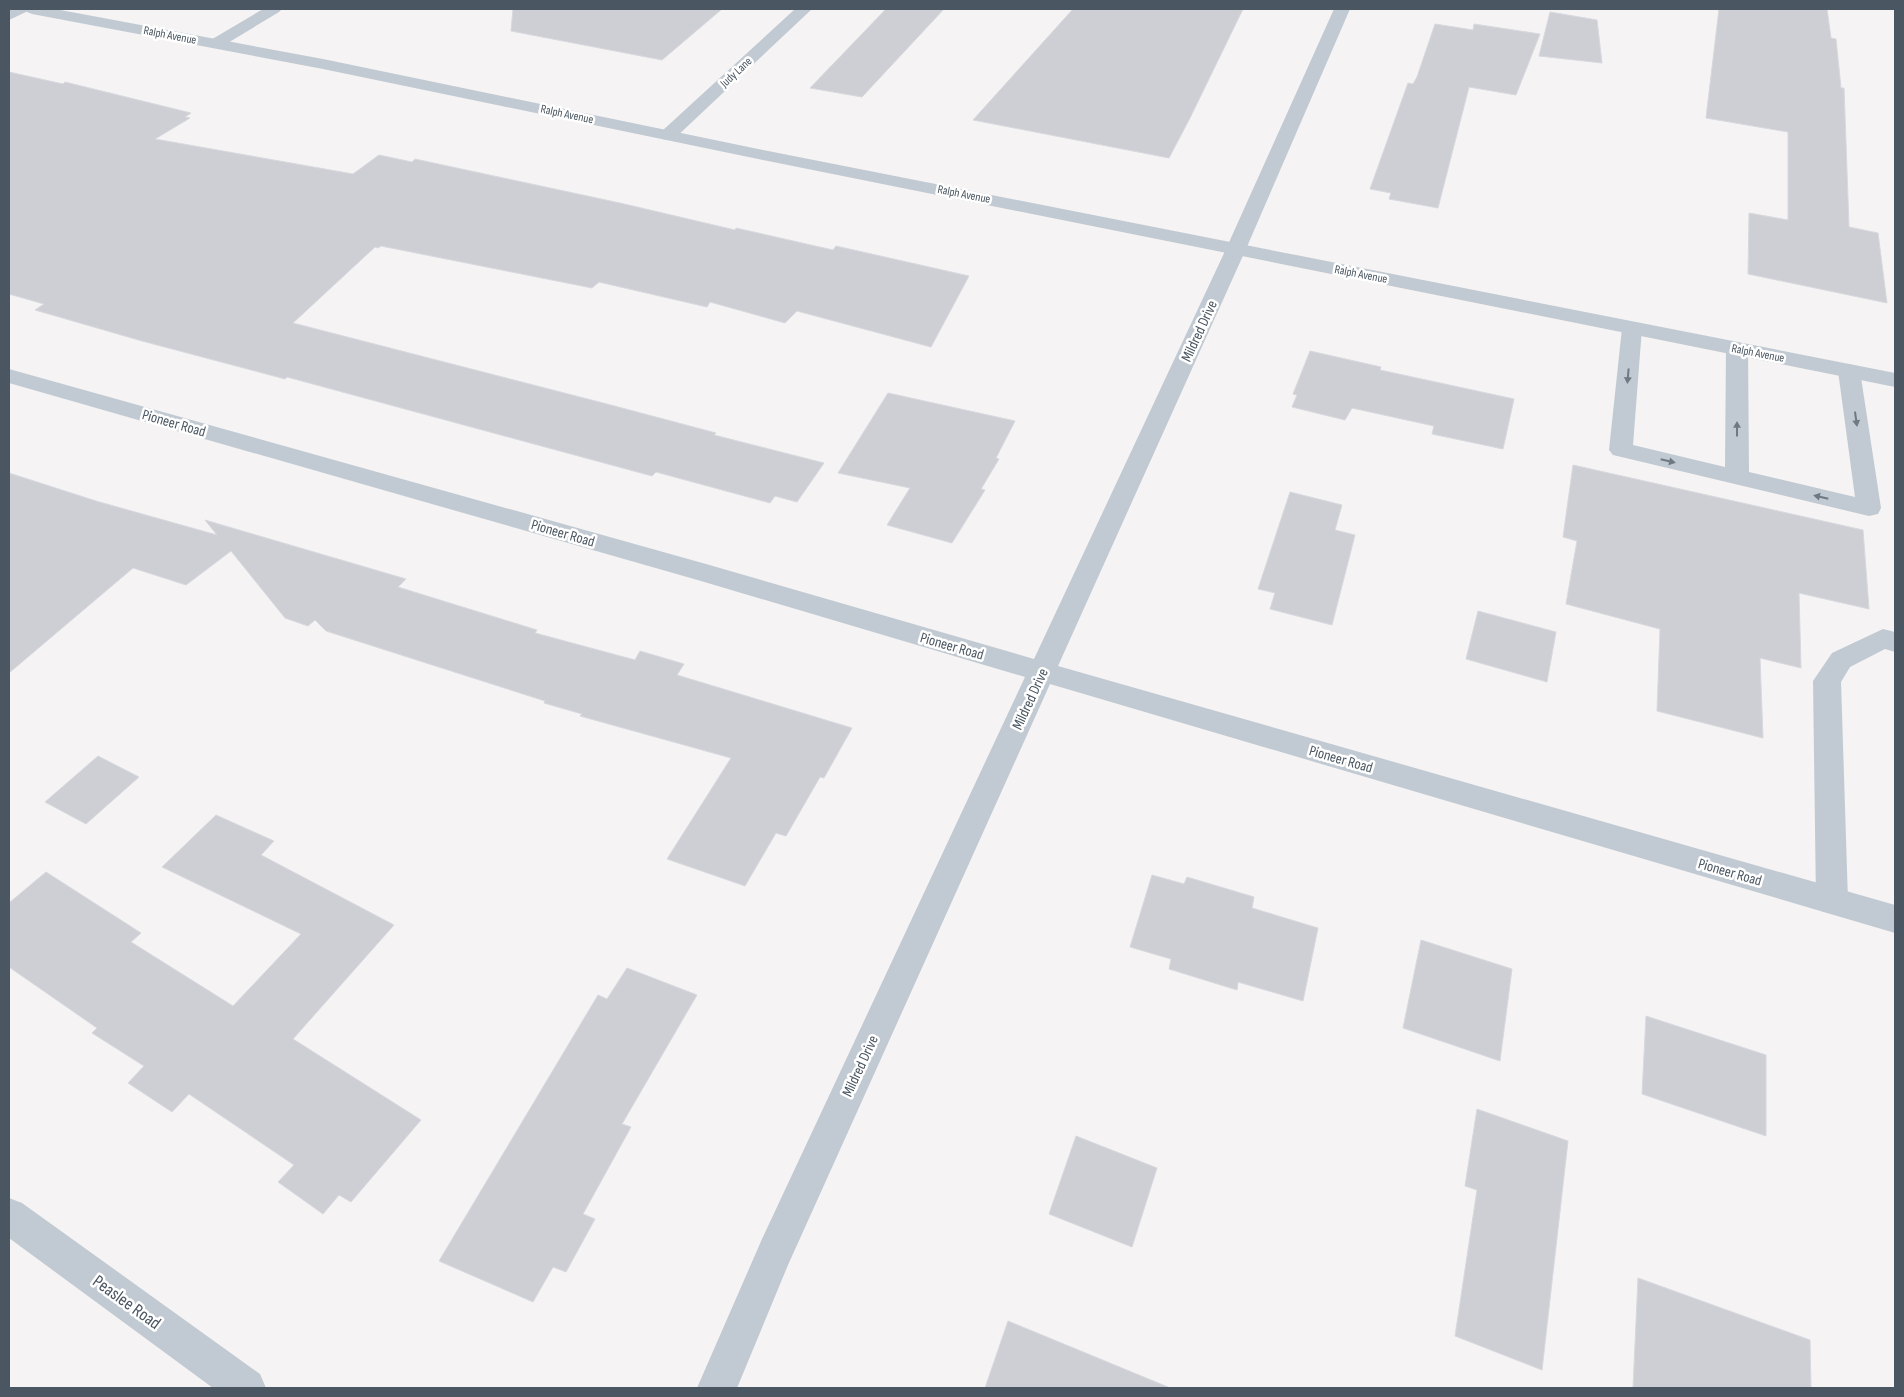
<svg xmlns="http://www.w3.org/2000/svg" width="1904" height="1397" viewBox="0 0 1904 1397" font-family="'Sofia Sans Condensed',sans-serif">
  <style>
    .building { fill: #cdcfd5; stroke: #d7d9de }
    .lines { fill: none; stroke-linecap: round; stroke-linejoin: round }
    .service { fill: #c1cad2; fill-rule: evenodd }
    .minor { fill: #c1cad2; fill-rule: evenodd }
    .tertiary { fill: #c1cad2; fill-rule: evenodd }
    .oneway { fill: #6e7983 }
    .labels { text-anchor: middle; stroke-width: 5; stroke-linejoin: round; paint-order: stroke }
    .far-street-label { font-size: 12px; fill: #4a5661; stroke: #fff }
    .street-label { font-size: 15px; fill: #4a5661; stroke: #fff }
    .near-street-label { font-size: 18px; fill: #4a5661; stroke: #fff }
  </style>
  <rect width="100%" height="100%" fill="#f5f3f3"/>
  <!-- building -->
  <path class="building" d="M513,9h209l-60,51 -151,-29z
    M886,9h58l-82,88 -52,-9z
    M1073,9h170l-53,109 -21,40 -196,-38z
    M1719,9h108l4,29 5,1 5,49h3l5,139 29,6 9,70 -139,-29 1,-61 39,7v-88l-82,-14z
    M1550,12l47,8 5,43 -63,-7z
    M1435,24l38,6 1,-6 66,10 -24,61 -47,-8 -31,121 -49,-9 2,-6 -21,-4 38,-106 5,1 4,-7z
    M9,72l54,12 2,-2 126,31 -6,4 5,1 -35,21 198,35 26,-19 33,7 3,-3 205,44 115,27 1,-2 97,22 3,-4 133,30 -38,71 -134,-36 -12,12 -75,-21 -3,5 -108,-25 -7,6 -211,-42 -3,2 -3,-1 -82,76 314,81 109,29 -2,2 110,28 -27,39 -22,-6 -5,7 -114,-31 -4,4 -365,-99 -2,2 -143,-38 -107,-31 9,-6 -35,-10z
    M1310,351l71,16 -1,3 134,29 -11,50 -71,-15 2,-8 -82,-18 -7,12 -53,-13 5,-12 -4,-1z
    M888,393l127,28 -19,37 3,1 -18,30 4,1 -33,53 -65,-18 23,-37 -72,-15z
    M1573,465l290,65 6,79 -70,-16 2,75 -41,-10 3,80 -106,-27 3,-82 -94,-25 11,-63 -14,-4z
    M9,473l87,28 121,34 -12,-15 201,59 -8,8 139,43 -2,3 100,27 5,-9 44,13 -7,11 175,53 -28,50 -4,-1 -34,59 -10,-3 -31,53 -78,-27 64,-101 -151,-42 2,-2 -38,-11 1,-2 -219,-70 -11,-11 -7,6 -23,-8 -54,-67 -45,34 -53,-17 -124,105z
    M1290,492l52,13 -7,25 20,5 -23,90 -62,-16 5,-16 -17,-4z
    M1478,611l78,21 -9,50 -81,-23z
    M98,756l41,21 -53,47 -41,-22z
    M216,815l58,26 -13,14 133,70 -101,114 128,81 -70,82 -12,-7 -16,19 -45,-32 16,-17 -105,-71 -17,18 -44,-29 16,-17 -52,-33 5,-5 -88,-61v-64l37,-31 95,61 -10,9 102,64 68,-72 -139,-67z
    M1152,875l32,9 3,-7 67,20 -2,11 66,20 -15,73 -65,-19 -1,8 -68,-21 2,-10 -41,-12z
    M1421,940l91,29 -12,92 -97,-33z
    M627,968l70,27 -75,129 9,3 -48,87 12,5 -29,53 -13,-5 -20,35 -94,-41 159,-266 9,4z
    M1646,1016l120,39v81l-124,-42z
    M1477,1109l91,32 -26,229 -87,-34 22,-146 -12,-4z
    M1076,1136l81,32 -25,79 -83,-33z
    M1638,1278l172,62 1,48h-178z
    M1008,1321l160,66v1h-183z"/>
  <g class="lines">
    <!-- service -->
    <path class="service" d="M9,9h20l-3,3 -17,8z
      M1632,322l7,2 3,4 -9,117 92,22 1,-118 3,-5 8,-1 8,1 3,5 1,123 106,25 -17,-126 3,-5 8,-2 8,2 3,5 21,137 -3,6 -9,2 -256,-61 -4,-5 13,-122 3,-4z
      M1883,629l12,3v20l-10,-3 -35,18 -9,15 7,219 -5,10 -11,3 -11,-3 -5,-10 -3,-220 19,-28z"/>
    <!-- minor -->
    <path class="minor" d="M263,9h19l-3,3 -58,35h-12l-2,-3 2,-3z
      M795,9h17l-138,130 -6,1 -6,-1 -3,-4 3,-4z
      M1334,9h16l-104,240 -188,417 837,239v28l-845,-249 -262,581 -51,123h-40l65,-149 263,-562 -324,-96 -692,-198v-14l697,195 328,95 192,-410z
      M9,1198l13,5 238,171 6,14h-53l-204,-150z"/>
    <!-- tertiary -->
    <path class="tertiary" d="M24,9h31l268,50 440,91 1132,223v14l-1132,-227 -440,-91 -291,-55 -5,-2z"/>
  </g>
  <!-- one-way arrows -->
  <defs><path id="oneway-solid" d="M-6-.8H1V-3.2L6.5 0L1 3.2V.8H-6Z" transform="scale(1.25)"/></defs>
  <g class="oneway">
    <use href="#oneway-solid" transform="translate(1628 376) rotate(95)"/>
    <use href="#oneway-solid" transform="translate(1856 419) rotate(82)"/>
    <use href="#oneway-solid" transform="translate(1737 429) rotate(-90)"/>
    <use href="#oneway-solid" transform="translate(1668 461) rotate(13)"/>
    <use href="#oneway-solid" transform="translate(1821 497) rotate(-167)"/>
  </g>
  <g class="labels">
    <!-- far-street labels -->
    <g class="far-street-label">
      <text transform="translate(170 35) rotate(11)" y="4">Ralph Avenue</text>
      <text transform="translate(736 72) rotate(-43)" y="4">Judy Lane</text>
      <text transform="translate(567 114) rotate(12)" y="4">Ralph Avenue</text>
      <text transform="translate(964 194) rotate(11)" y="4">Ralph Avenue</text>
      <text transform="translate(1361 274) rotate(11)" y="4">Ralph Avenue</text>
      <text transform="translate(1758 353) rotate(11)" y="4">Ralph Avenue</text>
    </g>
    <!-- street labels -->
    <g class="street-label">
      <text transform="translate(1199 331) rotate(-65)" y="5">Mildred Drive</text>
      <text transform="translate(174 423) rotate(16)" y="5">Pioneer Road</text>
      <text transform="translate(563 533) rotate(16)" y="5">Pioneer Road</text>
      <text transform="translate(952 646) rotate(16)" y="5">Pioneer Road</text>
      <text transform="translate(1030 699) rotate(-65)" y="5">Mildred Drive</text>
      <text transform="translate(1341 759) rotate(16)" y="5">Pioneer Road</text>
      <text transform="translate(1730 872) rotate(16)" y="5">Pioneer Road</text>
      <text transform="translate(860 1066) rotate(-65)" y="5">Mildred Drive</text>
    </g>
    <!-- near-street labels -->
    <g class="near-street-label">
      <text transform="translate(127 1302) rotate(36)" y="6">Peaslee Road</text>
    </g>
  </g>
  <!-- border -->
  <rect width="1904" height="1397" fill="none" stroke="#4a5661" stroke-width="20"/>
</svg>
